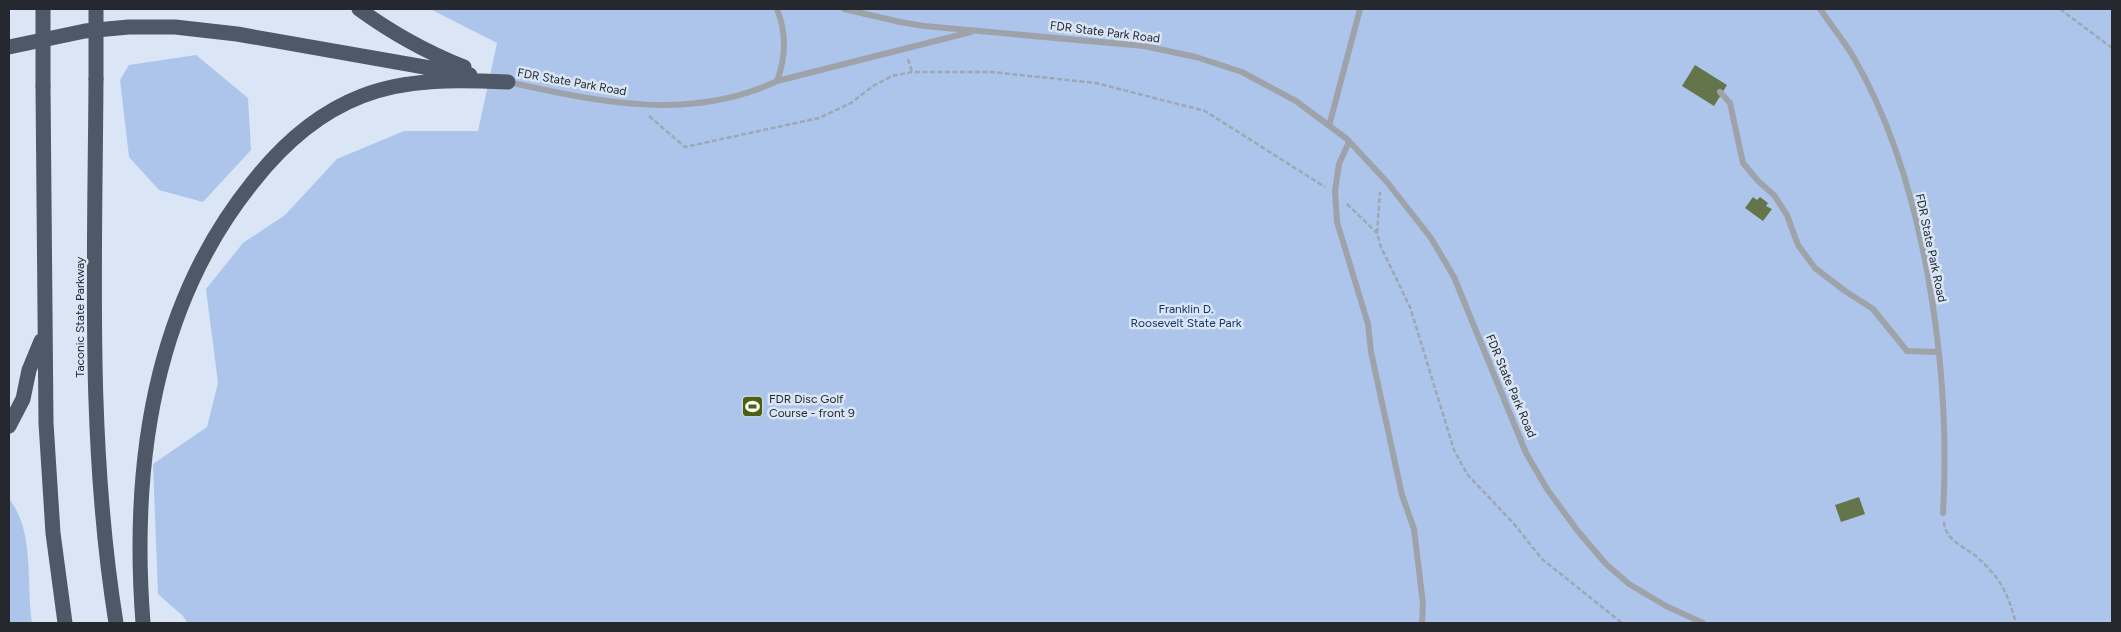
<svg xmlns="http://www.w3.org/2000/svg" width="2121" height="632" viewBox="0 0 2121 632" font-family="Figtree,sans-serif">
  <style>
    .green { fill: #adc5eb }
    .building { fill: #65754b }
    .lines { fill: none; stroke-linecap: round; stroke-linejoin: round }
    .path { stroke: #9ea7b4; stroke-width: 2.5; stroke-dasharray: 5 2.5; stroke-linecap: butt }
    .lane { stroke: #9ea3aa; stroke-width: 6 }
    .highway { stroke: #4f5867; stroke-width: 15 }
    .highway-bridge { stroke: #4f5867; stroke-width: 15 }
    .labels { text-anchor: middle; stroke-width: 5; stroke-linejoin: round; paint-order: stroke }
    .street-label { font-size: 12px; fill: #25292f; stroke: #dae5f6 }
    .park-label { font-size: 12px; fill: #153466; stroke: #dae5f6 }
    .poi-label { font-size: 12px; fill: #25292f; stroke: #dae5f6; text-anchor: start }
  </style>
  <rect width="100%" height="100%" fill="#dae5f6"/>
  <!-- green -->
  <path class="green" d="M430,9h1682v614h-1925l-4,-7 -25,-22 -5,-130 54,-37 11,-44 -12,-94 37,-46 42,-28 52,-56 67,-28h74l19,-88z
    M196,55l52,43 3,52 -48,52 -44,-12 -30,-33 -9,-77 9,-15z
    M9,499c26,31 17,86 23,124h-23z"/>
  <!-- building -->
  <path class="building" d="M1695,65l32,20 -13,21 -32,-20z
    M1753,197l4,3 3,-3 8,6 -2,3 6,3 -9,12 -18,-13z
    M1859,497l6,17 -24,8 -6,-17z"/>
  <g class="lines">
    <!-- path -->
    <path class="path" d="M2060,9l52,39
      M908,59l4,13
      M649,116l36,31 134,-29 32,-15 22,-17 19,-10 20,-4h80l104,11 109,28 120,76
      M1347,204l30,29 4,14 29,60 44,143 13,24 47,50 28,35 80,64
      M1377,233l3,-41
      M1944,522c1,20 25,26 36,38 6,5 11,11 16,17 11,15 15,29 20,46"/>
    <!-- lane -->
    <path class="lane" d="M844,9l56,13 24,4 220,20 52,11 46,15 54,29 51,38 40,43 44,56 23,39 72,176 21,36 30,41 29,34 23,20 37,22 37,17
      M1820,9c11,16 24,32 34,49 72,124 97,314 89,455
      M777,81c9,-24 10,-47 0,-72
      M508,82c89,20 183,40 269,-1l194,-49
      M1720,92l10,11 13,60 15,18 16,14 13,20 11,30 17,23 30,23 28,18 34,42 31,1
      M1329,126l31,-117
      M1349,142l-10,22 -4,27 2,31 31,102 3,28 31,143 12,34 9,75 -1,19"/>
    <!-- highway -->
    <path class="highway" d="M359,9c33,24 67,43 105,58
      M9,47l76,-16 44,-4h46l62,7 233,41
      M96,79c-1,182 -9,364 20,544
      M43,86l3,337 7,110 12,90
      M9,426l14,-27 6,-29 12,-29
      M143,623c-12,-156 9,-316 110,-441 29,-37 65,-69 109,-86 46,-18 98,-16 146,-14"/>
    <!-- highway-bridge -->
    <path class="highway-bridge" d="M96,79v-70
      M43,86v-77"/>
  </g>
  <!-- icons -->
  <defs>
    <symbol id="stadium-square" viewBox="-11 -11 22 22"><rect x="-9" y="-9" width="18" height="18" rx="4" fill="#4a610e" stroke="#dae5f6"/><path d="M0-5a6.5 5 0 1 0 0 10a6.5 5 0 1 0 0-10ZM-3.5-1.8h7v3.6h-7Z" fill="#fff"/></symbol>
  </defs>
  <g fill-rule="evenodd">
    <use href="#stadium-square" x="740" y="394" width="25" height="25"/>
  </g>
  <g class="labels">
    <!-- street labels -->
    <g class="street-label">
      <text transform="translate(1105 32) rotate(7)" y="4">FDR State Park Road</text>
      <text transform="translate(572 82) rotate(10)" y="4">FDR State Park Road</text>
      <text transform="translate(1931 248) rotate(78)" y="4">FDR State Park Road</text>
      <text transform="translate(80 317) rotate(-90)" y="4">Taconic State Parkway</text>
      <text transform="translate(1511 386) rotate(67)" y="4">FDR State Park Road</text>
    </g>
    <!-- park labels -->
    <g class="park-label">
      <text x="1186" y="313">Franklin D.<tspan x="1186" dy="14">Roosevelt State Park</tspan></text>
    </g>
    <!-- poi labels -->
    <g class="poi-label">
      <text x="769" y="403">FDR Disc Golf<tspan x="769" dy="14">Course - front 9</tspan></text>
    </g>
  </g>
  <!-- border -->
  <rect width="2121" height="632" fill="none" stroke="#25292f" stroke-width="20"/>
</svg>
